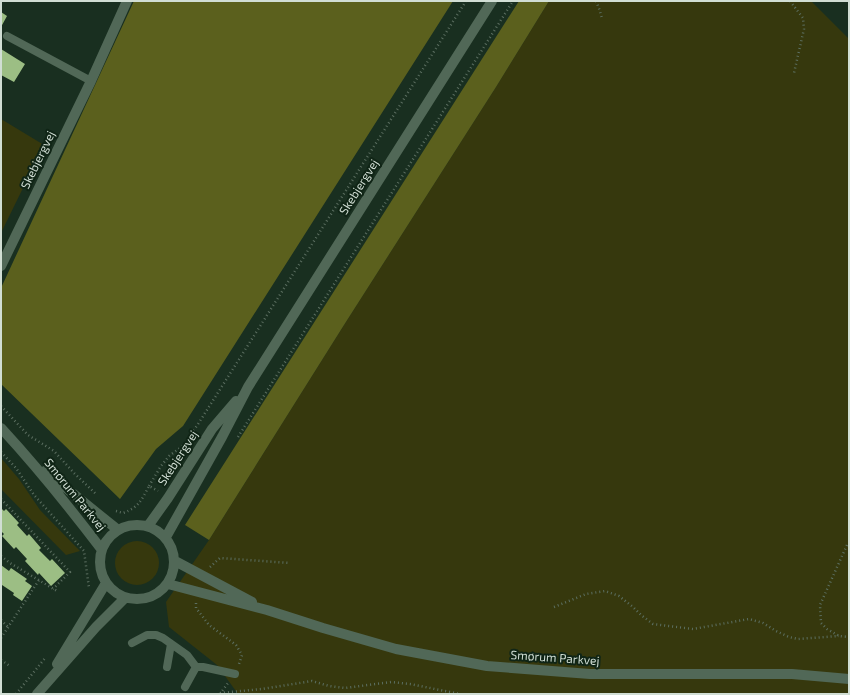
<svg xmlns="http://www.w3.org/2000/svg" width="850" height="695" viewBox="0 0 850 695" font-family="'Exo 2',sans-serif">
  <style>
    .green { fill: #36380d }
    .forest { fill: #5b601d }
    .building { fill: #9cbe84 }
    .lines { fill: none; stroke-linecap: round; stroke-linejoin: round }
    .path { stroke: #5c6f61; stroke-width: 2.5; stroke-dasharray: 1 3; stroke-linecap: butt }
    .service { stroke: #516857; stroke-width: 8 }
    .minor { stroke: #516857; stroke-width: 10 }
    .tertiary { stroke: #516857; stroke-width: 10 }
    .labels { text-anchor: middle; stroke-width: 4; stroke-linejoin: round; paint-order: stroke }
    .street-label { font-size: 12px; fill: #d1ded4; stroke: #102516 }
  </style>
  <rect width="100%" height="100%" fill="#192f20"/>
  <!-- green -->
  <path class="green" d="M549,1h262l38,38v655h-611l-21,-29 -48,-38 -3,-25 43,-62 135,-215 152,-238z
    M1,119l43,26 -43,88z
    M1,458l18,21 21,31 40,41 -14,4 -65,-66z
    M115 563a22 22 0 1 1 44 0a22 22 0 1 1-44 0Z"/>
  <!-- forest -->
  <path class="forest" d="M134,1h319l-270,425 -27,23 -36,50 -119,-115v-96z
    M519,1h30l-53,86 -152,238 -135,215 -24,-15z"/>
  <!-- building -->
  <path class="building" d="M1,12l6,4 -6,11z
    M1,49l24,15 -11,18 -13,-7z
    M1,508l3,3 2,-2 13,14 -2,2 10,11 2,-2 12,14 -2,2 11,11 2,-2 13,14 -14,13 -12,-13 -1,2 -13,-14 2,-2 -11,-12 -2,2 -12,-13 2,-2 -3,-3z
    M1,565l8,6 2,-3 16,11 -2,2 7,5 -10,15 -9,-6 1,-2 -12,-8 -1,2z"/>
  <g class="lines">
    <!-- path -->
    <path class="path" d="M596,1l4,10 2,8
      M790,1l13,17 1,11 -10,44
      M1,406l27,29 26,16 20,22 23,22
      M238,437l98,-156 177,-280
      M1,452l15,16 18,27 50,56 5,37
      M149,486l12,-20 8,-10 15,-11 16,-24 266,-420
      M1,499l69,73 -17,17
      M116,511l7,2c16,-6 18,-12 26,-27l9,5
      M847,545l-27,60 1,18 6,6 12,7 10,1
      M1,556l9,7 47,28
      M210,567l10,-9 70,5
      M196,603v5l13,17 27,20 6,10 -3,9
      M554,607l32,-13 19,-3 14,5 14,11 8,8 12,9 40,5 56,-10 14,4 13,8 13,6 9,2 41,-3
      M1,620l7,7
      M1,638l38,-58
      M1,660l9,6
      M220,693l42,-4 50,-8 17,5 16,2 46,-6 19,2 50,10
      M16,694l30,-37
      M220,694l8,-11"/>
    <!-- service -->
    <path class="service" d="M7,36l84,45
      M132,643l15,-8h9l7,3 24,17 9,12h7l32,7
      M167,667l4,-23
      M185,687l11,-20"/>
    <!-- minor -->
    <path class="minor" d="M1,266l90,-185 36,-80"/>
    <!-- tertiary -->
    <path class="tertiary" d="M1,428c36,39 69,80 101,122
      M45,471l73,59
      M100 562a37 37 0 1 1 74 0a37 37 0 1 1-74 0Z
      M148,526l20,-28 44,-69 24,-28
      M166,537l56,-100 26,-50 244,-386
      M175,561l77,41
      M168,584l99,26 56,18 73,21 91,17 103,8h202l57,5
      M57,664l49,-81
      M37,694l59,-67 29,-29"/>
  </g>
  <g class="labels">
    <!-- street labels -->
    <g class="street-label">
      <text transform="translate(38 160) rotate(-64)" y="4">Skebjergvej</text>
      <text transform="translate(359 187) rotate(-58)" y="4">Skebjergvej</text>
      <text transform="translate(178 458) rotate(-57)" y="4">Skebjergvej</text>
      <text transform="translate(75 495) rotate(51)" y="4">Smørum Parkvej</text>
      <text transform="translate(555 658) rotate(4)" y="4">Smørum Parkvej</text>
    </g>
  </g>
  <!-- border -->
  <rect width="850" height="695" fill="none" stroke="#d1ded4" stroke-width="4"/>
</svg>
